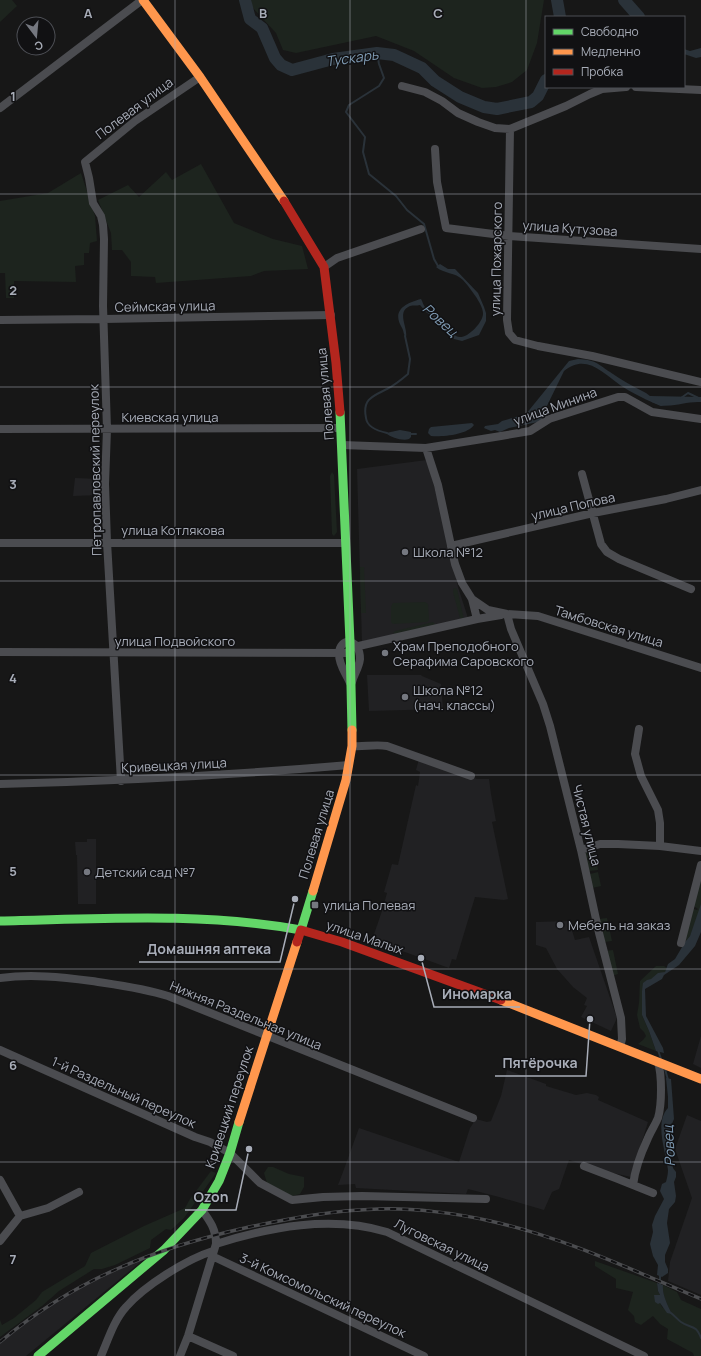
<svg xmlns="http://www.w3.org/2000/svg" width="701" height="1356" viewBox="0 0 701 1356" font-family="Manrope,sans-serif">
  <style>
    .built { fill: #212123 }
    .green { fill: #1d241e }
    .water { fill: #2a3239 }
    .lines { fill: none; stroke-linecap: round; stroke-linejoin: round }
    .stream { stroke: #2a3239; stroke-width: 2 }
    .river { stroke: #2a3239; stroke-width: 12 }
    .street { stroke: #4b4c50; stroke-width: 8 }
    .fast { stroke: #63d668; stroke-width: 9 }
    .slow { stroke: #ff974d; stroke-width: 9 }
    .jam { stroke: #b3261e; stroke-width: 9 }
    .rail-casing { stroke: #4b4c4f; stroke-width: 3.5 }
    .rail { stroke: #111113; stroke-width: 2; stroke-dasharray: 6; stroke-linecap: butt }
    .grid { fill: none; stroke: #a8adb8; stroke-width: 1; stroke-opacity: 0.55 }
    .poi-dot { fill: #757880; stroke: #111113; stroke-width: 1.5 }
    .labels { text-anchor: middle; stroke-width: 3; stroke-linejoin: round; paint-order: stroke }
    .street-label { font-size: 13px; fill: #a8adb8; stroke: #111113 }
    .poi-label { font-size: 13px; fill: #a8adb8; stroke: #111113; text-anchor: start }
    .water-label { font-size: 14px; font-style: italic; fill: #7f9bb3; stroke: #111113 }
    .grid-label { font-size: 13px; text-anchor: middle; font-weight: bold; fill: #a8adb8; stroke: #111113; stroke-width: 3; stroke-linejoin: round; paint-order: stroke }
    .leader { fill: none; stroke: #a8adb8; stroke-width: 1.5 }
    .callout-dot { fill: #a8adb8; stroke: #111113; stroke-width: 1.5 }
    .callout-label { font-size: 14px; text-anchor: middle; font-weight: bold; fill: #a8adb8; stroke: #111113; stroke-width: 3; stroke-linejoin: round; paint-order: stroke }
  </style>
  <rect width="100%" height="100%" fill="#171717"/>
  <!-- built -->
  <path class="built" d="M427,460l21,77 10,50 10,31 -106,26 -5,-175z
    M75,478l24,1 1,16 -27,1z
    M367,675h54l1,1 19,8 2,25 -74,2z
    M419,759l58,20h12l2,15 5,27 -4,1 16,77 -4,1 -29,-3 -19,63 -4,-1 -3,9 -77,-28 10,-29 5,-18 -3,-1 8,-28 6,1 18,-80 2,1 2,-14 -4,-2z
    M87,839h9v65h-18l-1,-49h-1l-1,-13h12z
    M569,921l6,19 14,-3 28,81 -6,13 -30,-14 6,-11 -3,-1 3,-7 -14,-11 -16,-18 -11,-21 -10,-3v-23z
    M701,1036v32l-8,-4z
    M507,1070l39,14v2l30,9 11,-2 9,2 3,2 -1,3 50,22 -17,55 -32,-7 -30,-10 -10,29 -7,3 -8,18 -45,-13 -31,-8 -2,5 -110,-6 -1,-4 -17,1 5,-13 16,-44 100,34 11,-34 6,-9 11,3 4,-1 10,-25z
    M687,1115l14,6v174l-33,-14 2,-19 22,-64 -17,-49z
    M143,1260l-117,96h-26v-15l21,-16 34,-24 44,-24 36,-16z"/>
  <!-- green -->
  <path class="green" d="M0,0h12l5,6 -17,16z
    M251,0h293l-7,43 -10,27 -15,12 -16,5 -14,1 -28,-10 -40,-27 -38,-15 -80,17 -13,-3 -7,-17 -24,-26z
    M201,164l33,59 39,16 29,7 6,23 -44,2 -13,5 -95,7 -1,-6 -24,-1v-14l-9,-12h-10l-1,-17 -13,-33 30,-15 11,12 27,-25 6,8z
    M81,173l14,43 2,25 -7,2 -1,10h-5v12l-9,1 1,16 -62,-1v17h-8l-1,-25h-5v-72l48,-8z
    M332,472l2,3 3,57 -3,4 -2,-2 -2,-58z
    M360,567h4l2,46h-5z
    M454,588l3,1 7,30 -4,-1 -7,-26z
    M425,602l3,2 1,16 -2,2 -34,2 -2,-2v-15l2,-4z
    M433,622l3,3 -38,10 -5,-2 2,-2z
    M592,848l4,9 2,13 -9,1 -3,-14v-6z
    M598,872l3,14 -9,2 -2,-14z
    M701,872v36l-11,28 -5,6 6,-34 6,2 1,-1 -6,-4z
    M607,918l5,23 -8,1 -5,-23z
    M613,950l5,24 -6,2 -7,-25z
    M656,966h8l3,2 -2,4 -23,19v24l7,16 7,20 -18,-7 5,-4 3,-4 -2,-4 -4,-4 -3,-13 2,-12 1,-22z
    M268,1167h5l16,7 15,3v10l-4,7 -8,2 -25,-13 -3,-10z
    M211,1171l5,2 -32,45 -13,12 -5,-1 -15,11 -1,8 -35,17 -13,4h-8l-35,22 -17,15 -42,31v-17l2,5 12,-7 22,-18 6,-8 43,-26 6,-13 53,-27 41,-18 5,-9z
    M595,1261l62,22 1,8 2,4 -3,1 5,11 10,7c-5,-9 -10,-19 -9,-29l14,7 4,8 20,9v47h-7l-1,-3 -26,-14 1,-10 -8,-5 -7,-8 -12,9 -6,-3 -1,-6 -6,-6 5,-18 -17,-4v-9l-21,-13z"/>
  <!-- water -->
  <path class="water" d="M701,48v9l-5,1 -12,-4v-5l6,2z
    M440,264l8,5h7l23,24 6,14 2,6v8l-7,14 -17,6 -8,-2 -18,-20 -10,-7 -6,-7c-3,1 -7,0 -10,1 -14,6 -2,21 -4,31 -3,-3 -2,-6 -4,-9 -11,-18 4,-25 19,-29 2,3 2,6 4,8 3,4 9,5 13,8 6,6 11,16 18,21 9,6 28,-14 27,-23 0,-9 -14,-26 -20,-33 -8,-8 -19,-6 -27,-13z
    M578,359c18,1 18,4 32,13 11,8 24,15 36,21l4,3 51,1v5c-13,-1 -27,5 -40,3 -10,-2 -32,-14 -41,-20 -17,-12 -34,-32 -56,-14l-21,43v5l-5,3 -29,6 -9,4 -5,-2 -4,1 -7,-3 1,-2 13,-2 4,-3 24,-7 43,-53z
    M472,423l2,2c-7,10 -32,12 -43,11l-3,-3 1,-4 2,-2z
    M400,430l11,2v5l-2,2c-6,2 -18,-1 -23,-6z
    M701,904v28l-6,14 -16,19 -15,10 -2,4 -17,10 1,27 17,32 1,5 -8,-2 -7,-20 -7,-16v-24l1,-8 4,-3 4,-1 7,-6 7,-1 3,-8 7,-5 10,-17 5,-6z
    M666,1078l5,1 3,40 -3,7v23l2,19 3,4v5l-2,5 2,14 -1,6 -6,7 -2,14 3,20 -5,12v7l3,7v4l-6,4 -5,-2 1,-10 -5,-9 -3,-12 3,-12 -1,-7 3,-9 9,-17 -4,-8 2,-7 4,-2c1,-4 2,-8 2,-12 -2,-18 -14,-47 0,-62v-11z
    M657,1283l6,2c-1,10 5,21 9,29l-5,-1 -7,-10 -2,1 -3,-2 -1,-7h6l-2,-4z"/>
  <g class="lines">
    <!-- stream -->
    <path class="stream" d="M377,53l2,11 5,14 -5,8 -30,19 -3,7 19,25 -2,15 6,22 27,22 11,14 17,14 10,35 4,7
      M681,398l7,-5 13,6
      M652,401l9,4 9,-1
      M387,433c-9,-2 -20,-6 -21,-15 -4,-19 7,-22 21,-29 8,-4 14,-9 21,-15l2,-15 -5,-23
      M409,434h7
      M658,1050l3,9
      M665,1069l3,11
      M660,1285v-10
      M671,1313c4,3 7,7 10,9 10,7 15,2 20,16"/>
    <!-- river -->
    <path class="river" d="M245,0l5,19 12,9 13,30 6,7 11,5 41,-11 44,-6 17,2 28,13 13,13 25,16 24,10 13,2 34,-7 7,-6 8,-16
      M557,0l3,17
      M624,0l15,17"/>
    <!-- street -->
    <path class="street" d="M402,86l23,6 17,9 16,12 20,9 17,6 15,1 56,-23 24,-12 12,-5 24,-2
      M636,87l65,3
      M0,108l142,-108
      M510,129l-3,191 2,13 6,7 23,6 54,10 109,26
      M435,149l2,33 9,46 63,8 192,13
      M324,267l13,-9 84,-29
      M0,320l104,-1 227,-4
      M0,429l340,-1
      M342,445l84,3 75,-12 29,-5 19,-12 69,-22h7l27,15 49,7
      M426,448l12,37 17,79 7,19 10,16 5,20
      M582,474l19,70 6,8 12,7 72,30
      M0,543h345
      M451,546l142,-33 73,-14 35,-9
      M472,599l16,11 19,4 31,2 163,52
      M507,614l4,15 32,75 7,22 31,124 18,83 22,85 1,21 -2,8
      M350,648l127,-29 24,-4
      M0,652l350,1
      M350,683c-4,-10 -11,-17 -11,-29 0,-17 21,-17 21,5 -1,9 -6,15 -8,23
      M639,729l-4,25 6,22 17,34 2,13v23
      M352,746c12,1 23,-2 35,0l84,30
      M121,781l-14,-239 -2,-58 2,-55 -4,-123 1,-67 -1,-14 -2,-9 -8,-13 -4,-25 -4,-16 50,-41 65,-44
      M0,784c117,-3 233,-9 349,-19
      M581,850l19,-6h18l42,2 41,5
      M681,943l20,-78
      M0,978c31,-4 61,-1 92,3 26,4 51,7 76,15l305,122
      M0,1050l195,87 15,5 20,11 30,30 32,17 31,-3 39,-1 124,3
      M584,1166l34,13 35,14
      M0,1180l20,36
      M633,1185c2,-17 8,-32 15,-47 3,-7 7,-13 10,-20 4,-14 4,-43 0,-56
      M0,1241l20,-25 28,-8 31,-16
      M216,1244c54,-17 115,-29 171,-12l257,124
      M212,1256l212,100
      M188,1336l45,20
      M101,1356c7,-16 13,-36 25,-49 18,-21 61,-48 87,-56
      M180,1356l8,-20 28,-92c0,-15 -6,-23 -14,-34"/>
    <!-- fast -->
    <path class="fast" d="M340,412l10,230 2,88
      M0,921c100,-2 202,-9 301,9l12,-39
      M38,1356l126,-106 38,-40 17,-29 11,-28 9,-31"/>
    <!-- slow -->
    <path class="slow" d="M143,0l57,77 84,124
      M313,891l33,-111 6,-34v-16
      M501,1000l200,79
      M239,1122l58,-180"/>
    <!-- jam -->
    <path class="jam" d="M284,201l40,66 12,96 4,49
      M297,942l4,-12 41,12 159,58"/>
    <defs>
      <path id="rail" d="M0,1342c75,-63 155,-94 249,-115 43,-9 86,-17 130,-18 34,-1 77,4 111,12 73,16 142,49 211,78"/>
    </defs>
    <!-- rail casing -->
    <use href="#rail" class="rail-casing"/>
    <!-- rail -->
    <use href="#rail" class="rail"/>
  </g>
  <!-- grid -->
  <path class="grid" d="M175,0v1356M350,0v1356M526,0v1356M0,194h701M0,387h701M0,581h701M0,775h701M0,969h701M0,1162h701"/>
  <!-- markers -->
  <g class="poi-dot">
    <circle cx="405" cy="552" r="4"/>
    <circle cx="385" cy="653" r="4"/>
    <circle cx="405" cy="697" r="4"/>
    <circle cx="87" cy="872" r="4"/>
    <rect x="311" y="901" width="8" height="8" rx="2"/>
    <circle cx="560" cy="925" r="4"/>
  </g>
  <g class="labels">
    <!-- street labels -->
    <g class="street-label">
      <text transform="translate(134 108) rotate(-37)" y="5">Полевая улица</text>
      <text transform="translate(570 228) rotate(4)" y="5">улица Кутузова</text>
      <text transform="translate(496 259) rotate(-89)" y="5">улица Пожарского</text>
      <text transform="translate(165 306) rotate(-1)" y="5">Сеймская улица</text>
      <text transform="translate(325 394) rotate(-95)" y="5">Полевая улица</text>
      <text transform="translate(555 406) rotate(-20)" y="5">улица Минина</text>
      <text x="170" y="422">Киевская улица</text>
      <text transform="translate(95 470) rotate(-91)" y="5">Петропавловский переулок</text>
      <text transform="translate(573 506) rotate(-13)" y="5">улица Попова</text>
      <text x="173" y="535">улица Котлякова</text>
      <text transform="translate(609 626) rotate(17)" y="5">Тамбовская улица</text>
      <text x="175" y="646">улица Подвойского</text>
      <text transform="translate(174 765) rotate(-3)" y="5">Кривецкая улица</text>
      <text transform="translate(587 825) rotate(76)" y="5">Чистая улица</text>
      <text transform="translate(316 834) rotate(-73)" y="5">Полевая улица</text>
      <text transform="translate(365 937) rotate(19)" y="5">улица Малых</text>
      <text transform="translate(246 1015) rotate(22)" y="5">Нижняя Раздельная улица</text>
      <text transform="translate(124 1092) rotate(24)" y="5">1-й Раздельный переулок</text>
      <text transform="translate(229 1107) rotate(-72)" y="5">Кривецкий переулок</text>
      <text transform="translate(442 1245) rotate(26)" y="5">Луговская улица</text>
      <text transform="translate(323 1295) rotate(25)" y="5">3-й Комсомольский переулок</text>
    </g>
    <!-- poi labels -->
    <g class="poi-label">
      <text x="413" y="557">Школа №12</text>
      <text x="393" y="651">Храм Преподобного<tspan x="393" dy="15">Серафима Саровского</tspan></text>
      <text x="413" y="695">Школа №12<tspan x="413" dy="15">(нач. классы)</tspan></text>
      <text x="95" y="877">Детский сад №7</text>
      <text x="323" y="910">улица Полевая</text>
      <text x="568" y="930">Мебель на заказ</text>
    </g>
    <!-- water labels -->
    <g class="water-label">
      <text transform="translate(352 58) rotate(-8)" y="5">Тускарь</text>
      <text transform="translate(440 320) rotate(42)" y="5">Ровец</text>
      <text transform="translate(669 1146) rotate(-93)" y="5">Ровец</text>
    </g>
  </g>
  <g class="grid-label">
    <text x="88" y="18">A</text>
    <text x="263" y="18">B</text>
    <text x="438" y="18">C</text>
    <text x="13" y="101">1</text>
    <text x="13" y="295">2</text>
    <text x="13" y="489">3</text>
    <text x="13" y="683">4</text>
    <text x="13" y="876">5</text>
    <text x="13" y="1070">6</text>
    <text x="13" y="1264">7</text>
  </g>
  <!-- callouts -->
  <path class="leader" d="M295 899L280 962H139M421 958L434 1007H520M590 1019L586 1076H495M249 1149L236 1210H185"/>
  <g class="callout-dot">
    <circle cx="295" cy="899" r="4"/>
    <circle cx="421" cy="958" r="4"/>
    <circle cx="590" cy="1019" r="4"/>
    <circle cx="249" cy="1149" r="4"/>
  </g>
  <g class="callout-label">
    <text x="209" y="954">Домашняя аптека</text>
    <text x="477" y="999">Иномарка</text>
    <text x="540" y="1068">Пятёрочка</text>
    <text x="211" y="1202">Ozon</text>
  </g>
  <!-- legend -->
  <rect x="545" y="16" width="140" height="72" fill="#111113" stroke="#4d4f55"/>
  <rect x="553" y="29" width="20" height="6" fill="#63d668" stroke="#4d4f55"/>
  <text x="581" y="36" font-size="12" fill="#a8adb8">Свободно</text>
  <rect x="553" y="49" width="20" height="6" fill="#ff974d" stroke="#4d4f55"/>
  <text x="581" y="56" font-size="12" fill="#a8adb8">Медленно</text>
  <rect x="553" y="69" width="20" height="6" fill="#b3261e" stroke="#4d4f55"/>
  <text x="581" y="76" font-size="12" fill="#a8adb8">Пробка</text>
  <!-- north arrow -->
  <g transform="translate(36 36) rotate(164)"><circle r="19" fill="#111113" stroke="#4d4f55"/>
  <path d="M0-3L7 15L0 10L-7 15Z" fill="#757880"/>
  <text y="-6" font-size="11" font-weight="bold" text-anchor="middle" fill="#a8adb8">С</text>
  </g>
</svg>
